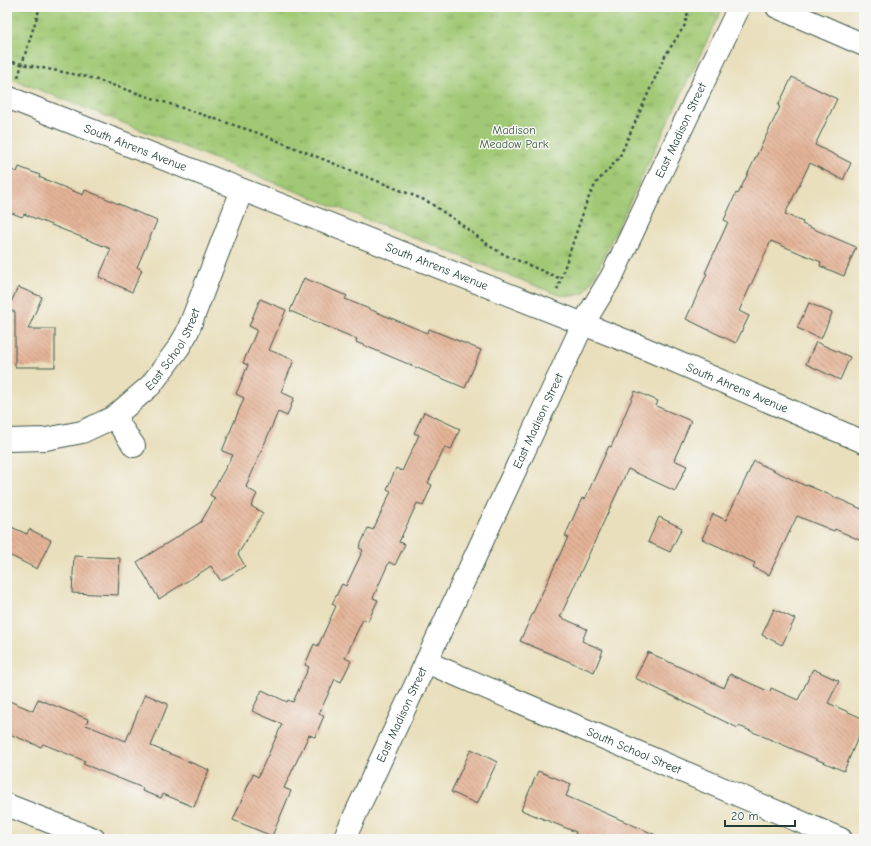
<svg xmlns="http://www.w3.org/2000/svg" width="871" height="846" viewBox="0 0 871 846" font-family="'Comic Neue',sans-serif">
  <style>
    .park { fill: url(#park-tufts); stroke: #608354 }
    .building { fill: url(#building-back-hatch) }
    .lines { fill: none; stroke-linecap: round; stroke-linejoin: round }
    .minor-casing { stroke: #3d5548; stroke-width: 24 }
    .tertiary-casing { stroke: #3d5548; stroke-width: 24 }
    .path { stroke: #3d5548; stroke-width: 2.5; stroke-dasharray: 3 3; stroke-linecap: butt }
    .minor { stroke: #fff; stroke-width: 22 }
    .tertiary { stroke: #fff; stroke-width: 22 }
    .labels { text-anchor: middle; stroke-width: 3; stroke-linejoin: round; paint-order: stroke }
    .park-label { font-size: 12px; fill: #406044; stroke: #f6f6f2 }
    .street-label { font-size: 12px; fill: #1f3d34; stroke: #f6f6f2 }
  </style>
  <defs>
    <pattern id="park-tufts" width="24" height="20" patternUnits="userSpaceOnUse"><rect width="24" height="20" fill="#a1c975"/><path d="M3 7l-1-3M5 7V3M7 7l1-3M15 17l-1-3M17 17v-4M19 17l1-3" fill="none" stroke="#83a461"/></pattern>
    <pattern id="building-back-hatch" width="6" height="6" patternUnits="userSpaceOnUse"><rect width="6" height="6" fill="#e4b397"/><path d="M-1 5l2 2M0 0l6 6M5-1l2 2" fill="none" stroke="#b8937c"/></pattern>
  </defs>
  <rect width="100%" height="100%" fill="#f6f6f2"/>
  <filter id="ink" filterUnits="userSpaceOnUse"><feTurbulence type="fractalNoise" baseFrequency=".025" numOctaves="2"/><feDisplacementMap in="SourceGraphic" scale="8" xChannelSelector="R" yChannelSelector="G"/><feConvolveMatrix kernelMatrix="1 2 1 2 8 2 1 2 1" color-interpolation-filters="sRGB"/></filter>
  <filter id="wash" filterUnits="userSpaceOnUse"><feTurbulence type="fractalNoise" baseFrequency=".012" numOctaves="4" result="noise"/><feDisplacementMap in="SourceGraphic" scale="16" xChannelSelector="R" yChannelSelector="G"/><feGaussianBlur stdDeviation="0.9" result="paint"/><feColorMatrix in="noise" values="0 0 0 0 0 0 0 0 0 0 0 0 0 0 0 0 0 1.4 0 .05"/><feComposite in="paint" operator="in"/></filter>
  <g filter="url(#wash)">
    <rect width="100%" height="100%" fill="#e9dfbc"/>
    <!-- park -->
    <path class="park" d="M7,7h716l-130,272 -9,14 -11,3 -14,-1 -552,-218z"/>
    <g id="blocks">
      <!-- building -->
      <path class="building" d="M792,77l45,22 -22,46 36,18 -8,17 -33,-17 -25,51 18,8 -1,2 54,23 -12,29 -24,-10 1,-4 -50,-21 -32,70 10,5 -13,27 -50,-24 21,-45 -2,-1 23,-51 -4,-2 12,-27 2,1 42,-87 -2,-1z
        M19,167l21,8 -1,2 44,18 2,-5 20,8 52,23 -20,46 5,3 -10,22 -33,-15 12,-28 -87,-35 -2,3 -15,-6v-43l10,4z
        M304,278l43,18 -2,3 82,34 2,-4 52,21 -16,38 -109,-46 1,-3 -67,-28z
        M18,287l24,10 -14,32h27v38h-40v-55l-7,-3z
        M260,299l26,11 -17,40 25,10 -13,32 13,6 -7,18 -9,-4 -32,75 11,7 -6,12 12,7 -25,41 7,12 -24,15 -10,-15 -52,33 -22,-37 64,-40 14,-24 -5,-3 23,-40 -11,-4 22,-53 -8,-4 12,-29 -5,-2 14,-33 -8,-4z
        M809,303l23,10 -11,26 -24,-11z
        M816,342l34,15 -10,23 -34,-16z
        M635,391l23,10 -2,5 35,15 -17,39 13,6 -12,25 -47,-22 -68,148 27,12 -5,12 21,9 -9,22 -74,-31 48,-104 -3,-1 17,-38 3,1 24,-53 2,1z
        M424,412l36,17 -9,21 -6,-3 -17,36 4,2 -9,21 -6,-3 -18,39 6,2 -10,21 -6,-3 -16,36 5,2 -10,21 -5,-2 -18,39 6,3 -10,21 -6,-3 -16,35 5,2 -9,21 -6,-2 -25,53 7,3 -19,45 -39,-16 20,-46 5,3 24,-53 -30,-13 10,-21 25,12 1,-2 5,2 16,-35 -4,-2 9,-21 4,2 18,-40 -4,-2 10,-20 4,2 17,-36 -4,-2 9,-20 5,2 18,-39 -4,-2 9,-21 6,3 17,-36 -5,-2z
        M754,461l52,25 1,-1 57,25v32l-29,-13 -1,2 -37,-15 -28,59 -16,-8 2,-4 -53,-24 11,-25 13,6z
        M659,517l23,11 -12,24 -22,-10z
        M7,525l20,9 2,-5 22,11 -14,29 -30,-15z
        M74,556l46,2 -2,37 -46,-2z
        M774,609l21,10 -13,26 -20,-10z
        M648,652l76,36 6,-14 40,18 1,-4 27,12 15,-31 26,12 -11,22 36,16v4l-20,48 -105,-45 -1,2 -103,-50z
        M145,694l23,10 -17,42 58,24 -15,37 -31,-13 -2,4 -19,-7 1,-3 -60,-24 2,-3 -42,-17 -2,3 -34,-14v-33l26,11 5,-12 50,20 -2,6 40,16z
        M471,749l26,13 -20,42 -26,-12z
        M538,771l33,13 -5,12 99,43h-80l-10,-4 1,-3 -55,-22z"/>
    </g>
  </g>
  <g filter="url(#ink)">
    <use href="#blocks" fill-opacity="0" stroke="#3d5548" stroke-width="1"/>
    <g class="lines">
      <defs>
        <g id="minor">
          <path d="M777,7l87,38"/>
          <path id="s1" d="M7,97l632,249 225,96"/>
          <path d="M114,417l20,29"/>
          <path id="s2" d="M7,440l39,-1 36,-7 32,-15 37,-32 28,-38 8,-14 55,-143"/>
          <path id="s3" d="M426,662l415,177"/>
          <path d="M7,805l87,34"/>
        </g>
        <g id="tertiary">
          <path id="s4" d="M344,839l239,-515 29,-48 127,-269"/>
        </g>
      </defs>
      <!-- minor casing -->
      <use href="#minor" class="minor-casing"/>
      <!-- tertiary casing -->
      <use href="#tertiary" class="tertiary-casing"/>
      <!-- path -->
      <path class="path" d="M7,61l81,16 170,56 169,68 31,21 33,25 14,8 56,24
        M18,77l22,-70
        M557,290l30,-89 9,-18 23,-25 46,-102 20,-31 4,-18"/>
      <!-- minor -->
      <use href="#minor" class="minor"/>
      <!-- tertiary -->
      <use href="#tertiary" class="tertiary"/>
    </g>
  </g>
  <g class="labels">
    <!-- park labels -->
    <g class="park-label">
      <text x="514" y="134">Madison<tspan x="514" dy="14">Meadow Park</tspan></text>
    </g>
    <!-- street labels -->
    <g class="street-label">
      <text dy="4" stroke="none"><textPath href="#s4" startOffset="785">East Madison Street</textPath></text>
      <text dy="4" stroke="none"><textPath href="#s1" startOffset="138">South Ahrens Avenue</textPath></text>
      <text dy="4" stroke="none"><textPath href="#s1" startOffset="462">South Ahrens Avenue</textPath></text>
      <text dy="4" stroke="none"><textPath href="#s2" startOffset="202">East School Street</textPath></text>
      <text dy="4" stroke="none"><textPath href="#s1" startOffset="786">South Ahrens Avenue</textPath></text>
      <text dy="4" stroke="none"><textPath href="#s4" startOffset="461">East Madison Street</textPath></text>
      <text dy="4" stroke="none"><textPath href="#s4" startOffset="137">East Madison Street</textPath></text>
      <text dy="4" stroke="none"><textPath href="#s3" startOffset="226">South School Street</textPath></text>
    </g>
  </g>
  <!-- margin -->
  <rect width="871" height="846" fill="none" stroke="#f6f6f2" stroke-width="24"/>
  <!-- scale -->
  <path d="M725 820v6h70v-6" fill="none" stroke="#1f3d34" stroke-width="2"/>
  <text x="731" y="820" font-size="12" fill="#1f3d34" stroke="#f6f6f2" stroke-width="3" paint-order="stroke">20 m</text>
</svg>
